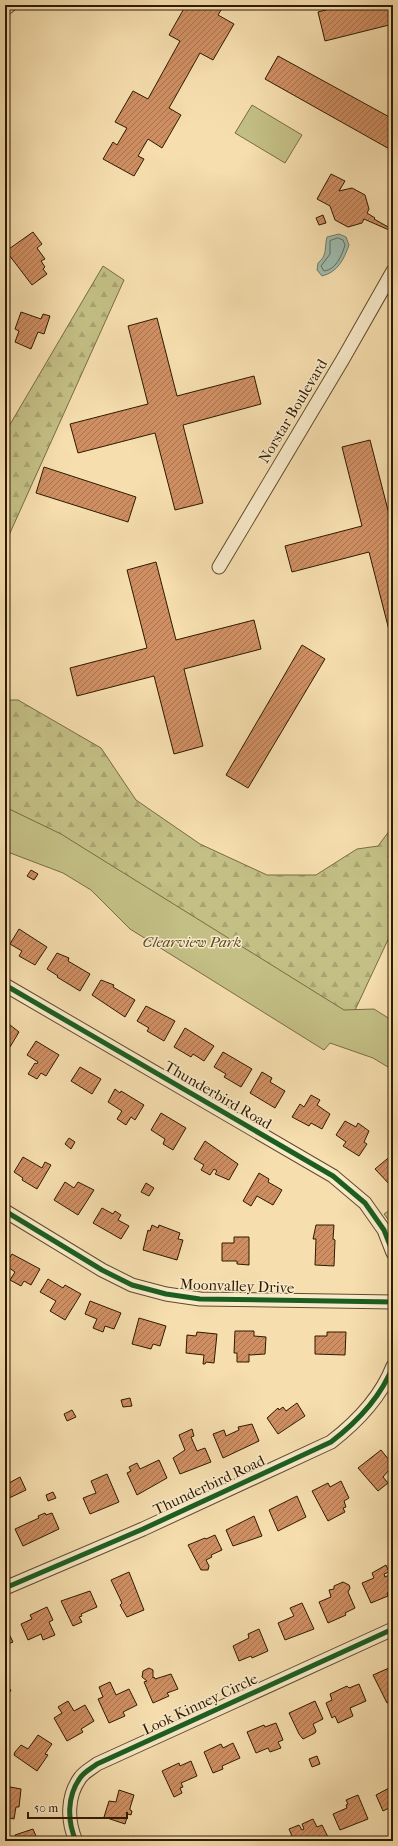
<svg xmlns="http://www.w3.org/2000/svg" width="398" height="1846" viewBox="0 0 398 1846" font-family="'IM FELL French Canon',serif">
  <style>
    .forest { fill: url(#forest-firs); stroke: #786c42 }
    .green { fill: #c3bf85; stroke: #786c42 }
    .water { fill: #9dbcaf; stroke: #717b69 }
    .lines { fill: none; stroke-linecap: round; stroke-linejoin: round }
    .shore { stroke: #666b58; stroke-width: 1 }
    .building { fill: url(#building-hatch); stroke: #2e1a00 }
    .street-casing { stroke: #604b2c; stroke-width: 15 }
    .street { stroke: #f9eaca; stroke-width: 13 }
    .cycleway-casing { stroke: #f9eaca; stroke-width: 8 }
    .cycleway { stroke: #1b5e20; stroke-width: 5 }
    .labels { text-anchor: middle; stroke-width: 3; stroke-linejoin: round; paint-order: stroke }
    .street-label { font-size: 15px; fill: #2e1a00; stroke: #f9eaca }
    .park-label { font-size: 15px; font-style: italic; fill: #5b4c28; stroke: #f9eaca }
  </style>
  <defs>
    <pattern id="forest-firs" width="22" height="20" patternUnits="userSpaceOnUse"><rect width="22" height="20" fill="#c3bf85"/><path d="M5 1l3.5 6h-7zM16 11l3.5 6h-7z" fill="#a8a471"/></pattern>
    <pattern id="building-hatch" width="6" height="6" patternUnits="userSpaceOnUse"><rect width="6" height="6" fill="#cf8f63"/><path d="M-1 1l2-2M0 6l6-6M5 7l2-2" fill="none" stroke="#a8744f"/></pattern>
  </defs>
  <rect width="100%" height="100%" fill="#f6deae"/>
  <filter id="stains"><feTurbulence type="fractalNoise" baseFrequency=".005" numOctaves="4"/><feColorMatrix values="0 0 0 0 .2 0 0 0 0 .09 0 0 0 0 .02 0 0 0 .5 -.17"/></filter>
  <radialGradient id="worn" r=".72"><stop offset=".6" stop-color="#630" stop-opacity="0"/><stop offset="1" stop-color="#630" stop-opacity=".3"/></radialGradient>
  <!-- forest -->
  <path class="forest" d="M103,266l21,14 -119,264v-111z
    M5,700h13l83,48 35,52 64,44 67,31h49l41,-26 21,-3 15,-20v103l-44,94 -344,-200z"/>
  <!-- green -->
  <path class="green" d="M252,105l50,30 -17,28 -50,-30z
    M5,807l56,27 283,176 30,-1 19,12v49l-20,-12 -43,-15 -6,7 -194,-121 -39,-39 -28,-17 -58,-22z
    M393,1208v12l-3,2 -6,-8z"/>
  <!-- water -->
  <path class="water" d="M339,234l7,3 3,8c-5,14 -11,27 -27,31l-5,-6 1,-7c10,-8 6,-15 9,-26z"/>
  <g class="lines">
    <!-- shore -->
    <path class="shore" d="M338,238l5,2 2,5c-3,10 -9,25 -21,26l-3,-5 9,-12v-13z"/>
  </g>
  <!-- building -->
  <path class="building" d="M186,5h38l-6,10 16,9 -21,36 -13,-7 -31,55 12,7 -19,33 -14,-9 -10,17 6,3 -10,17 -31,-17 10,-17 4,3 10,-17 -12,-6 18,-31 15,8 32,-58 -11,-6z
    M345,5h48v19l-68,17 -7,-29z
    M278,56l115,63v32l-128,-72z
    M331,174l14,7 -6,10 13,-3 13,7 4,14 -2,4 8,5 -1,1 16,9 -1,2 -25,-11 -2,4 -14,4 -13,-7 -5,-14 -13,-7z
    M323,215l3,8 -7,2 -3,-7z
    M33,232l9,12 -5,4 8,11 -4,2 4,6 -2,2 4,5 -15,11 -26,-34z
    M21,312l20,7 2,-5 7,2 -6,18 -6,-2 -7,17 -16,-7 4,-11 -4,-2z
    M157,318l20,78 77,-20 7,28 -78,21 20,78 -28,7 -20,-77 -77,20 -8,-29 78,-20 -20,-78z
    M370,440l20,78h3v111l-4,1 -20,-78 -77,20 -7,-26 77,-20 -20,-79z
    M44,467l92,30 -8,25 -92,-29z
    M156,562l20,78 78,-20 7,29 -77,20 19,77 -29,8 -20,-78 -77,20 -7,-28 77,-20 -20,-78z
    M302,645l23,14 -77,129 -22,-13z
    M31,870l7,4 -4,6 -7,-4z
    M19,929l28,18 -12,18 -16,-9 3,-5 -12,-7z
    M57,953l12,5 -1,3 22,13 -10,17 -23,-14 1,-1 -11,-7z
    M101,980l13,5 -1,2 22,13 -10,17 -33,-22z
    M146,1006l29,15 -11,20 -17,-10 2,-3 -12,-7z
    M5,1021l14,11 -9,15 -5,-2z
    M185,1028l29,18 -10,15 -11,-7 -2,3 -17,-10z
    M36,1041l23,14 -13,21 -5,-3 -4,6 -9,-5 7,-11 2,1 1,-2 -11,-7z
    M223,1052l29,17 -11,18 -17,-10 2,-3 -12,-7z
    M80,1067l21,12 -9,15 -21,-13z
    M262,1072l10,6 -2,4 15,9 -10,17 -25,-15z
    M115,1089l5,4 1,-2 23,14 -9,15 -4,-3 -5,8 -9,-6 5,-8 -14,-9z
    M311,1095l9,5 -3,5 13,9 -8,15 -11,-6 -2,3 -17,-9 8,-13 4,3z
    M161,1113l25,15 -13,22 -10,-6 2,-5 -14,-9z
    M345,1121l11,6 2,-4 11,8 -5,11 3,2 -8,12 -16,-10 3,-4 -10,-7z
    M69,1138l6,4 -4,7 -6,-5z
    M205,1141l33,23 -9,16 -14,-6 2,-3 -3,-2 -4,6 -9,-5 3,-5 -10,-6z
    M393,1154v32l-1,1 -17,-18z
    M23,1157l19,11 3,-6 6,3 -14,24 -15,-9 1,-2 -9,-6z
    M259,1173l10,6 -1,3 14,8 -9,15 -16,-9 -6,10 -8,-5z
    M65,1182l9,6 4,-6 16,8 -16,25 -24,-15z
    M146,1183l8,5 -5,8 -8,-4z
    M102,1208l11,6 2,-3 6,4 -3,5 11,6 -8,13 -28,-16z
    M152,1225l6,3 1,-3 21,8 -2,6 5,1 -6,20 -34,-10 5,-20 2,1z
    M316,1225h18l-1,14 2,1 -1,26 -19,-1 1,-26h-3z
    M234,1237h15v28l-12,-1v-3h-15v-18h12z
    M12,1254l28,15 -9,16 -7,-4 -3,5 -11,-6 5,-8 -10,-7z
    M48,1279l15,9 2,-3 16,9 -16,26 -15,-9 6,-10 -16,-9z
    M90,1301l31,12 -7,16 -9,-3 -2,6 -10,-4 4,-9 -12,-5z
    M139,1318l27,8 -6,20 -7,-2 -2,5 -19,-5z
    M235,1331h19v5l12,1 -1,17 -15,1 -1,-1v8h-12v-9h-3z
    M197,1332l20,2 -3,29 -8,-1 -1,2h-2l1,-9 -18,-2 1,-18 9,1z
    M327,1332h19l-1,23 -30,-1v-18h12z
    M130,1398l2,8 -9,1 -2,-7z
    M297,1403l8,13 -27,18 -11,-16 11,-10 1,2 4,-3 3,4z
    M72,1410l4,7 -9,4 -3,-7z
    M252,1424l7,17 -36,17 -10,-24 11,-4 2,6 13,-6 -1,-3z
    M192,1429l2,7 -3,1 6,14 8,-3 6,14 -31,12 -7,-16 12,-8 -6,-15z
    M381,1450l12,15 -10,12 5,6 -10,8 -20,-23z
    M159,1460l8,18 -30,17 -10,-22 4,-2 -2,-4 8,-4 3,6z
    M107,1474l12,28 -29,12 -7,-16 13,-5 -5,-12z
    M5,1475l4,8 11,-6 6,13 -21,10z
    M341,1481l8,17 -5,3 2,6 -3,1 2,4 -17,9 -16,-30 16,-8 2,4z
    M53,1492l3,6 -8,3 -2,-6z
    M297,1496l9,21 -28,14 -9,-21z
    M45,1513l1,2 6,-2 7,16 -36,17 -8,-17 24,-11 -1,-2z
    M254,1516l8,20 -29,10 -7,-16z
    M215,1535l7,15 -11,5 1,2 -6,3 3,6 -1,4h-7l-13,-25 17,-7 1,1z
    M386,1565l3,7 -5,2 1,3 6,-3 2,4v13l-6,2 1,3 -17,7 -9,-20 12,-5 -2,-5z
    M129,1572l15,38 -17,7 -7,-12 2,-2 -11,-23z
    M343,1582l6,3 1,3 -2,4 7,16 -10,5 1,2 -18,8 -9,-21 12,-5 -2,-7 5,-1v-3z
    M90,1591l7,16 -16,7 1,2 -3,1 3,5 -9,4 -12,-25z
    M302,1603l12,26 -29,11 -7,-17 16,-7 -4,-8z
    M47,1607l6,13 -4,2 6,13 -12,5 -2,-6 -13,6 -7,-16 11,-5 -2,-4z
    M5,1626l8,16 -8,3z
    M259,1629l9,22 -16,7 -1,-2 -12,5 -6,-15 16,-8 -1,-4z
    M149,1668l4,2v8l1,-1 1,2 16,-5 7,15 -11,4 2,3 -16,7 -9,-21 3,-1 -5,-4 1,-6z
    M389,1668l1,3 3,-2v32l-6,2 -14,-28z
    M110,1682l6,13 13,-6 8,16 -14,7 2,4 -16,7 -11,-24 5,-2 -4,-10z
    M7,1684l4,7 -6,3v-9z
    M359,1684l7,17 -16,7 3,8 -15,7 -3,-7 -3,2 -6,-15 6,-3 -2,-6 17,-8 2,2z
    M68,1701l6,10 11,-6 9,16 -13,8 2,3 -16,9 -13,-23 8,-5 -4,-6z
    M315,1701l8,18 -10,5 3,7 -1,2 -12,6 -4,-5 -10,-21z
    M276,1723l7,17 -5,2 3,6 -11,4 -2,-4 -12,5 -9,-21 17,-7 1,2z
    M38,1735l14,9 -7,10 3,1 -11,16 -23,-16 1,-3 6,-7 7,4z
    M233,1743l7,15 -18,8 1,3 -10,4 -9,-21 17,-8 2,4z
    M317,1756l3,8 -8,3 -3,-8z
    M191,1761l6,15 -16,7 2,4 -3,1 2,5 -8,4 -12,-26 17,-8 1,3z
    M393,1783v23l-10,5 -7,-16 15,-8 -1,-3z
    M5,1786l16,3 -2,18h-3l-2,12 -9,-2z
    M119,1790l15,5 -4,13v2l2,1 -1,4 -3,-1 -3,10 -21,-7 5,-16 7,1z
    M358,1795l10,24 -28,11 -7,-16 14,-6 -1,-3 2,-1 -2,-4z
    M313,1819l4,8 5,-2 6,12 -6,4h-28l-5,-12 10,-4 3,5 2,-1 -2,-5z
    M33,1829l5,12h-21l-2,-6z
    M134,1836l3,5h-13z
    M258,1837l2,4h-11z"/>
  <g class="lines">
    <defs>
      <path id="street" d="M5,9l5,-4
        M219,567l124,-208 50,-88
        M5,985l328,191 32,27 19,27 9,23
        M5,1211l97,59 30,15 34,9 34,5 193,3
        M5,1588l138,-59 188,-87c26,-20 50,-45 62,-76
        M76,1841c-9,-20 -9,-45 4,-63 4,-6 12,-10 17,-14l296,-135"/>
    </defs>
    <!-- street casing -->
    <use href="#street" class="street-casing"/>
    <!-- street -->
    <use href="#street" class="street"/>
    <defs>
      <path id="cycleway" d="M5,985l328,191 32,27 19,27 9,23
        M5,1211l97,59 30,15 34,9 34,5 193,3
        M5,1588l138,-59 188,-87c26,-20 50,-45 62,-76
        M76,1841c-9,-20 -9,-45 4,-63 4,-6 12,-10 17,-14l296,-135"/>
    </defs>
    <!-- cycleway casing -->
    <use href="#cycleway" class="cycleway-casing"/>
    <!-- cycleway -->
    <use href="#cycleway" class="cycleway"/>
  </g>
  <g class="labels">
    <!-- street labels -->
    <g class="street-label">
      <text transform="translate(293 411) rotate(-59)" y="5">Norstar Boulevard</text>
      <text transform="translate(218 1095) rotate(30)" y="5">Thunderbird Road</text>
      <text transform="translate(237 1286) rotate(2)" y="5">Moonvalley Drive</text>
      <text transform="translate(209 1485) rotate(-25)" y="5">Thunderbird Road</text>
      <text transform="translate(200 1704) rotate(-25)" y="5">Look Kinney Circle</text>
    </g>
    <!-- park labels -->
    <g class="park-label">
      <text x="192" y="947">Clearview Park</text>
    </g>
  </g>
  <!-- margin -->
  <rect width="398" height="1846" fill="none" stroke="#f6deae" stroke-width="20"/>
  <rect x="6" y="6" width="386" height="1834" fill="none" stroke="#2e1a00" stroke-width="2"/>
  <rect x="10" y="10" width="378" height="1826" fill="none" stroke="#2e1a00"/>
  <!-- scale -->
  <path d="M28 1812v6h99v-6" fill="none" stroke="#2e1a00" stroke-width="2"/>
  <text x="34" y="1812" font-size="12" fill="#2e1a00" stroke="#f9eaca" stroke-width="3" paint-order="stroke">50 m</text>
  <rect width="100%" height="100%" filter="url(#stains)"/>
  <rect width="100%" height="100%" fill="url(#worn)"/>
</svg>
